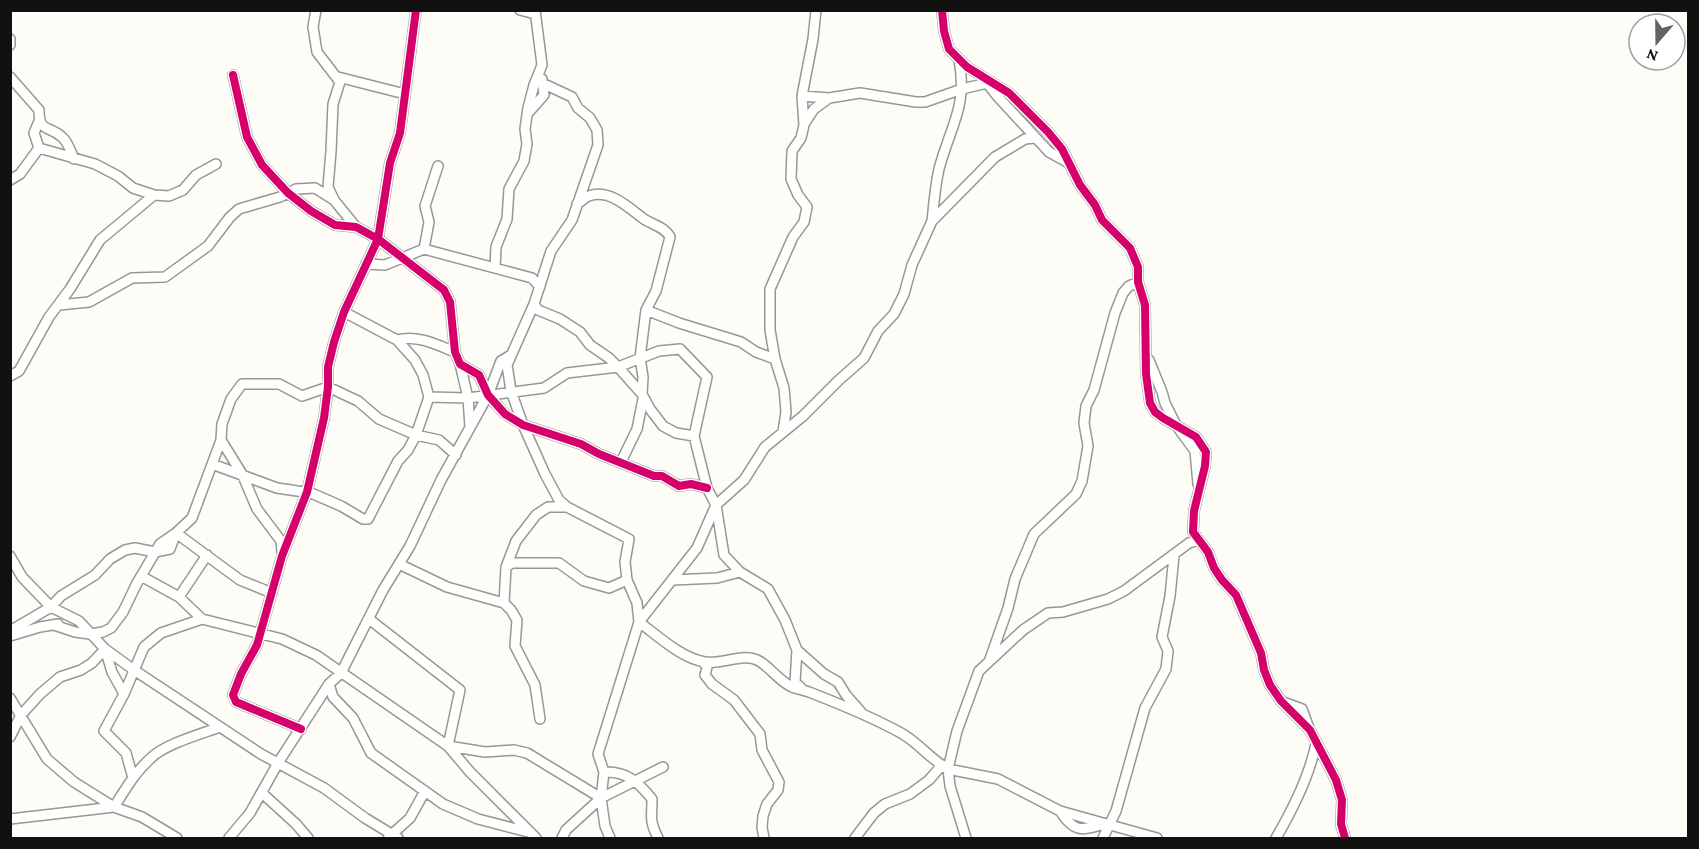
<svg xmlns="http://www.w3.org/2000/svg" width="1699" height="849" viewBox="0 0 1699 849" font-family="'Crimson Pro',serif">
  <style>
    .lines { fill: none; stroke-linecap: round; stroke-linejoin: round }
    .minor-casing { stroke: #979795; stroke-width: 12 }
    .minor { stroke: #fffffe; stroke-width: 9 }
    .cycleway-casing { stroke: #fff; stroke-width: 11 }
    .cycleway { stroke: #d6006c; stroke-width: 8 }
  </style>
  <rect width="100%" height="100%" fill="#fdfcf7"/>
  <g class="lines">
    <defs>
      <path id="minor" d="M316,10l-3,17 4,25 23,30 -7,22 -2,47 -3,36 6,13 22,27
        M520,10l15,4
        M942,10l2,21 5,18 18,18 42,26 39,39 14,17 18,36 15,20 7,15 28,28 8,19v15l7,23 1,69 4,29 5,9 8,6 33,19 10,15 -1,14 -11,45 -1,21 15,20 6,16 8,12 14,15 25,58 3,17 6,15 11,16 29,29 26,50 6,20 -1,24 4,14
        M10,39v6
        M233,75l14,62 15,28 26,28 23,18 24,14 21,2 22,12 66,51 6,12 5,50 5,12 19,11 9,20 17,19 18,11 58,19 18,10 55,22h8l17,10 12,-2 16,4
        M10,77l29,33c0,23 10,15 23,27 6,5 9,15 12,22
        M338,77l67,17
        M542,83l30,14 6,11 12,10 7,12 1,15 -26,75 -21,31 -17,53 4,6 22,9 20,13 10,13 19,13 9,9 24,27
        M987,83l11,14 51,55 18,10
        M802,96l27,2 31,-5 56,9h9l37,-13 25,-6
        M528,113l16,-18 -2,-16
        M804,124l10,-15 15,-11
        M39,148l56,16 23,12 15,12 21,7 15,1 14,-6 13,-15 20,-11
        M39,148l-5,-15 5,-12
        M10,180l10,-6 19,-26
        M577,204c4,-2 8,-7 12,-8 20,-8 40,12 55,23 9,6 21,8 26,18l-14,54 -10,19 -6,48 3,19 -1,17 8,15 13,17 13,7 18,3
        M932,221c2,-17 3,-35 7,-52 11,-42 29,-63 20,-109
        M424,249l5,-27 -4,-16 13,-40
        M366,264l19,1 39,-16 108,29 8,9
        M495,268l1,-21 11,-28 2,-30 15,-28 3,-17 -2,-15 3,-21 6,-23 8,-20 -7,-55
        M534,304l-27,61 4,26 12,34 22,49 14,26 8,7 62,32 -4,23 2,18
        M59,305l30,-3 43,-24 33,-1 43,-31 22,-29 9,-8 41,-12 16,-8 19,-1 19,12
        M646,310l33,13 62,19 15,10 19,7
        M344,312l53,28c21,-5 38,4 58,12
        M1149,360l13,32 3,11 11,22 19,26 3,33
        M460,364l8,34 2,29
        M10,376l9,-5 30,-54 21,-28 30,-49 54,-45
        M429,397l39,1 76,-10 23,-15 51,-6 41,-16 21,-2 27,28 -13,59 13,52 9,17 8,50 16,17 28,17 17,31 12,30 -2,32 8,8
        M783,432l3,-20 -2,-24 -9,-29 -5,-29v-41l23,-52 11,-15 3,-15 -9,-12 -7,-16 1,-28 9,-13 3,-13 -2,-29 11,-57 3,-29
        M221,440l21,34 15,35 24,32 1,11
        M621,462l16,-33 6,-30
        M212,464l65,24 34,5 30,13 22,13h5l30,-58 10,-11 8,-15 13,-38 -6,-22 -8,-15 -18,-20
        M10,556l12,21 29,30 28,14 26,28 29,21 127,84 63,34 41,30 33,20
        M399,564l48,23 57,16
        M506,567l6,-4h47l25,18 25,7 18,-8 10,23 2,19 -41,132 6,18 -3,26 -35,32 -4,8
        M141,576l38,21 23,22
        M673,580l44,-2 23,-6
        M179,597l28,-42
        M369,619l91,71 -12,56
        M639,622l58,-74 19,-43 28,-25 21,-33 38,-31 36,-36 25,-22 14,-27 16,-17 10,-20 8,-29 20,-44 63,-64 30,-18 10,-1
        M639,622c19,14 42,36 66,40 17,3 39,-10 54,-1 12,7 20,20 33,26 5,2 11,3 17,5 31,12 63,25 92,41 18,10 30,27 47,36l50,10 62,32 97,27
        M54,625l21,7 15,2 13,-2 8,-4 12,-16 14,-29 23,-39 16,-11 16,-15 29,-78 1,-16 9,-25 11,-15h37l23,12 26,-9 30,14 21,18 37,16 23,5 17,15
        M10,631l41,-24 10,-11 34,-21 15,-16 15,-9 10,-2 20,4 15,-3 6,-16 64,47 32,13
        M10,636l30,-9 18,-3
        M105,649l7,23 12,22 -20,37 22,22 7,25
        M797,650l27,24 14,8 8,13 15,17
        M990,659l18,-51 7,-29 19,-45 42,-40 6,-13 6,-35 -4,-23 2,-17 8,-16 21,-77 8,-20 6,-7 9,-4
        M703,662l4,5 -2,8 7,9 22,16 26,34 2,16 17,32 -1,8 -11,14 -4,12 -1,11 2,11
        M329,684l4,13 20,21 18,35 72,51 35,15 50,13
        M124,694l20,-47 17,-14 41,-14 80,20 34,16 132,91 22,26 66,66
        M10,698l37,61 27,23 40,25 28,10 35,21
        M1283,702l19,7 7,19
        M540,719l-5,-34 -20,-39 2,-26 -6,-10 -7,-7 2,-36 10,-26 20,-26 12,-8h19
        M301,729l-65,-27 -3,-7 8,-21 16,-29 25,-89 25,-64 17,-74 4,-31v-20l6,-25 10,-30 34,-73 12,-76 10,-30 16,-123
        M10,737l11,-22 19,-21 20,-17 21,-7 11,-7 13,-14
        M448,746l37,6 29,-2 13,3 74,45 4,28 5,12
        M604,772c23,-1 34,10 48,27 0,19 -3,21 6,39
        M262,793l34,31 12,14
        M601,798l62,-31
        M114,807c11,-17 21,-35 37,-49 14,-14 50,-24 69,-31
        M1060,811c15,23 21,19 46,13
        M10,819l104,-12
        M229,838l21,-25 28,-50 51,-79 12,-11 42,-83 27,-44 31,-66 47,-85 13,-34 10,-6
        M388,838l22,-20 15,-27
        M855,838l19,-25 11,-9 25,-10 19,-14 13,-15
        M966,838l-16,-52 -2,-17 9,-38 22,-60 44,-41 25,-17 15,-1 45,-13 16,-8 65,-48 9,-3
        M1103,838l13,-27 29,-103 21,-39 2,-18 -6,-14 8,-41 4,-40
        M1276,838c17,-29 33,-61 40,-94"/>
    </defs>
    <!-- minor casing -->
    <use href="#minor" class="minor-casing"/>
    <!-- minor -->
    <use href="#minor" class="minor"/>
    <defs>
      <path id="cycleway" d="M942,10l2,21 5,18 18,18 42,26 39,39 14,17 18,36 15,20 7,15 28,28 8,19v15l7,23 1,69 4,29 5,9 8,6 33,19 10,15 -1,14 -11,45 -1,21 15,20 6,16 8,12 14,15 25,58 3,17 6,15 11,16 29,29 26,50 6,20 -1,24 4,14
        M233,75l14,62 15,28 26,28 23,18 24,14 21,2 22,12 66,51 6,12 5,50 5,12 19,11 9,20 17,19 18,11 58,19 18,10 55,22h8l17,10 12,-2 16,4
        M301,729l-65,-27 -3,-7 8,-21 16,-29 25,-89 25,-64 17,-74 4,-31v-20l6,-25 10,-30 34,-73 12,-76 10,-30 16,-123"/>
    </defs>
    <!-- cycleway casing -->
    <use href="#cycleway" class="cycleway-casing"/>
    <!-- cycleway -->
    <use href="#cycleway" class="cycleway"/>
  </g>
  <!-- border -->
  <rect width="1699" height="849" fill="none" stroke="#111111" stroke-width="24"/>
  <!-- north arrow -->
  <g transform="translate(1657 42) rotate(200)"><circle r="28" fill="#ffffff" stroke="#a0a0a0" stroke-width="1.5"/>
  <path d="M0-4.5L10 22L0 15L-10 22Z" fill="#646362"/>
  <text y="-9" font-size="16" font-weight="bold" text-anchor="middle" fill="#111111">N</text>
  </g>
</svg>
